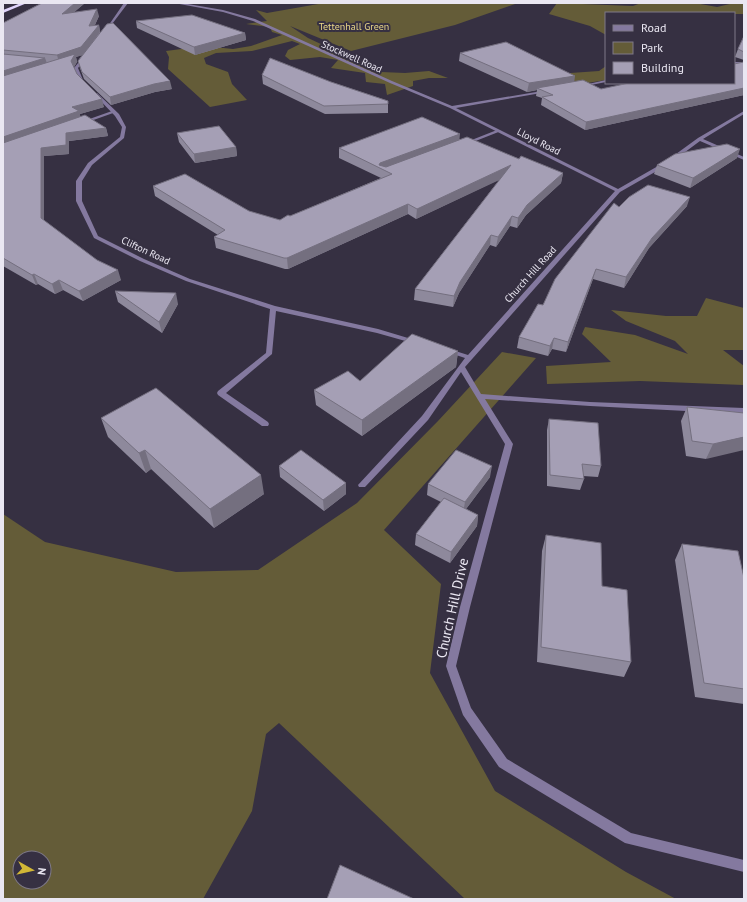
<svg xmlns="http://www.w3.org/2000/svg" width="747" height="902" viewBox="0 0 747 902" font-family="'PT Sans',sans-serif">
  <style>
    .green { fill: #645c38; fill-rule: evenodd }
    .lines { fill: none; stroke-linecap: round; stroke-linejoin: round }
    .service { fill: #84799f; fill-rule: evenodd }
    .minor { fill: #84799f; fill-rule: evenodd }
    .trunk { fill: #e0d4fc; fill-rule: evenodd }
    .wall { fill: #8e899c }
    .shaded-wall { fill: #746f7f }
    .building { fill: #a59fb5; stroke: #746f7f }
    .labels { text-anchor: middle; stroke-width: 4; stroke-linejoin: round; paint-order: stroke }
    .far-park-label { font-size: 10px; fill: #e8d688; stroke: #363042 }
    .far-street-label { font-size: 10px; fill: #eae7f2; stroke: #363042 }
    .near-street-label { font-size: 14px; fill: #eae7f2; stroke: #363042 }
  </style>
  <rect width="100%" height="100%" fill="#363042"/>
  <!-- green -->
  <path class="green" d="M324,3h194l-63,22 -104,26 -61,-25 18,12 73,34 24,1 24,-2 19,7h-19l-16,3v5l-26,9 -2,-11 -19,-2 -1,-9 -34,-5 7,-8 -18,-3 -30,3 -5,-4 3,-6 12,-6 -8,-3 -40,10 -36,2 -12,5 2,6 22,8 4,12 15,16 -37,7 -42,-38 1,-12 -3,-6 38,-5 29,3 18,-3 31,-11 -10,-3 -2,-5 -24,-3 21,-3 -11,-11 11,3z
    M557,3l76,3 8,-3h54l22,4 17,-4h10v11h-10v-1h-128v22l-16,-9 -41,-12z
    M606,66v14l-25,4 -25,-10 43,-3z
    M706,298l38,10v42h-21l21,16v19l-104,-4 -93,3 -1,-18 65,-4 -29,-28 3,-7 50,8 53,19 -13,-13 -49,-20 -15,-11 55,6h31z
    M502,352l34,6 -152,172 57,54 -11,89 65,118 131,81 50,27h-211l-186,-176 -13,11 -14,77 -49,88h-200v-385l42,28 131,30 82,-2 99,-67 81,-82zM20,858h24v24h-24z"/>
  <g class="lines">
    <!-- service -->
    <path class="service" d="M112,111l4,1 -31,11 -4,-1z
      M497,130l4,1 -33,13 -4,-1z"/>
    <!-- minor -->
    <path class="minor" d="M124,3h4l-22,29h-2z
      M174,3h8l41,7 32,9 137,62 60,25 96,-16 -1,2 -91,16 162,81 47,-27 33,-24 46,-27v3l-41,25 41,18v3l-44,-19 -31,23 -49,28 -155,175 16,27 109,8 154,6v6l-154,-8 -105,-7 28,45 -43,163 -14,59 15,42 36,51 124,74 113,27v12l-119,-29 -126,-76 -36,-52 -17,-49 14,-59 45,-163 -44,-72 -33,48 -63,67h-6l-1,-2 64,-69 43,-58 -18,-6 -1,-1 1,-1 2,-1 19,6 147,-164 -165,-83 -60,-25 -137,-62 -30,-9z
      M83,57l3,1 -8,10 5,12 5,5 -2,1 -7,-6 -5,-12z
      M734,62h10v2h-10z
      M606,80v2l-25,5 -2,-1z
      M95,93h2l22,21 7,13 -2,11 -32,27 -10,16v20l16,35 46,23 46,20 85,27 103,23 40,12v2l-2,1 -39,-11 -101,-22 -4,43 -46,39 42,29 1,2 -1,2h-6l-44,-31 -1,-2 1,-2 48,-38 4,-44 -84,-28 -46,-20 -46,-23 -18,-37v-20l12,-18 32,-26 2,-10 -7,-11 -20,-21z"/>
    <!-- trunk -->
    <path class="trunk" d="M21,3h6l-24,10v-3z"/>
  </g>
  <!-- wall -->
  <path class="wall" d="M42,3h43l-11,9 25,4 -4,9h4l1,7 72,57 -17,3 -44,13 -27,-26 -4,-11 -2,-7 4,-6 -6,2 1,5 -3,5 3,7 27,33 -24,7v3l26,11 2,8 -39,5v13l-25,2v65l77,59 -38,21 -20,-11 -8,4 -17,-10 -2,1 -33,-19v-243z
    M136,21l109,12 1,7 -51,15 -58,-27z
    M744,36v24l-9,-3 3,-8z
    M460,53l114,29 27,7 133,-6 10,-21v33l-159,35 -44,-25 1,-7 -6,-2 1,-6 -10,2 -68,-31z
    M262,75l69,7 57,19v12l-63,1 -62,-30z
    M177,133l59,14 1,9 -42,7 -16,-21z
    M459,139l104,34 -2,10 -35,32 -9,13 -7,-2 -14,21 -6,-2 -31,48 -6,14 -39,-7 1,-11 85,-110 -84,40 -8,-5 -120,55h-3l-69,-21 -2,-11 4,-2 -63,-39 -2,-10 127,34 10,-4 91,-38 -42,-20v-10z
    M737,158l-47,30 -36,-14 3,-9z
    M687,206l-38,42 -25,40 -31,-9 -27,73 -14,-3 -4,7 -31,-8 2,-11 100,-130z
    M115,291l63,13 -16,29 -44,-31z
    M458,351l-2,16 -94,69 -46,-31 -2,-15 46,-9z
    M687,407l57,6 -38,46 -20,-3 -5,-35z
    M101,418l163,76 -50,34 -63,-59 -5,4 -38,-36z
    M549,419l52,47 -3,11 -15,-1 1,3 -4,11 -33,-4v-56z
    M279,466l67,28 -22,17 -44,-34z
    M490,477l-24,32 12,6 -1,11 -27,37 -35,-18 1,-11 25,-32 -14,-7 1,-11z
    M546,535l56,51 29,76 -7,15 -87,-15 5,-111z
    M682,544l62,34v126l-49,-7 -20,-137z"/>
  <!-- shaded-wall -->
  <path class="shaded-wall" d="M75,3h10l-21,18 -2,-7z
    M97,9l2,7 -8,17 -2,-7z
    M99,25l1,7 -17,23 -7,2 1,5 -4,7 -14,-7 -2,-7z
    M245,33l1,7 -51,15 -1,-8z
    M45,58l3,8 -45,13v-8z
    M575,76l-1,8 -37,4v2l-10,2 2,-9z
    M170,81l2,8 -17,3 -44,13 -1,-8 44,-13z
    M744,88v7l-159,35 1,-8z
    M102,99l2,8 -24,7 1,6 -78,26v-9l69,-30z
    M106,128l2,8 -39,5v13l-25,2v72l-3,-10v-70l25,-15z
    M460,134l-1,9 -74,27 -6,-5 1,-2z
    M236,147l1,9 -42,7 -1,-9z
    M740,149l-3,9 -47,30 3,-10z
    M511,165l-1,10 -94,44 1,-10z
    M563,173l-2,10 -35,32 -9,13 1,-10 9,-13z
    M690,197l-3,9 -38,42 -25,40 2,-11 26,-39z
    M408,204v10l-120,55 -1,-11z
    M512,216l-2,10 -14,21 2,-10z
    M491,235l-1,10 -31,48 -6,14 1,-11 6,-14z
    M596,269l-3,10 -27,73 2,-10z
    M118,270l3,10 -38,21 -4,-10z
    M34,274l4,10 -2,1 -4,-10z
    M59,280l4,10 -8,4 -3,-10z
    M176,293l2,11 -16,29 -3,-11z
    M554,338l-2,11 -4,7 2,-10z
    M458,351l-2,16 -94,69v-16z
    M744,437v13l-38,9 7,-15z
    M145,450l6,19 -5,4 -7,-20z
    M492,466l-2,11 -27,36 2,-11z
    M261,475l3,19 -50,34 -4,-19z
    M346,483v11l-22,17 -1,-11z
    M478,515l-1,11 -27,37 1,-11z"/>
  <!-- building -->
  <path class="building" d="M42,3h33l-13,11 35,-5 -8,17 10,-1 -18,22 -24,8 -54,-5v-27z
    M192,15l53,18 -51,14 -58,-26z
    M113,23l57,58 -16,3 -44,13 -28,-25 -4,-11 29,-37z
    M744,36v16l-6,-3z
    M506,42l69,34 -46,7 -69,-30z
    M3,54l42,4 -42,13z
    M75,54l-4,7 6,13 25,25 -30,8 7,4 -76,26v-61z
    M270,58l61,24 57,19v3l-64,2 -62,-31z
    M744,62v26l-158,34 -44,-25 11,-2 -16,-7 46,-8 18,9 28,-6h105v-19z
    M85,115l21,13 -40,5v12l-25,3v70l56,42 21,10 -39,21 -20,-11 -7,4 -18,-10 -2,1 -29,-17v-115z
    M422,117l38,17 -80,29 -1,2 7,2 81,-30 52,22 2,-3 42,17 -36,32 -9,13 -6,-2 -14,21 -7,-2 -31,47 -6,14 -39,-7 96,-124 -94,44 -9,-5 -121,54h-3l-70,-21 11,-7 -72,-44 32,-12 64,37 31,9 8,-5 2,1 102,-42 -53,-26z
    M219,126l17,21 -42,7 -17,-21z
    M727,144l13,5 -47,29 -36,-13 18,-11z
    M648,185l42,12 -38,41 -26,39 -30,-8 -28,73 -14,-4 -4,8 -31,-9 19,-33 5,1 12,-26 59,-76 5,4 10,-10z
    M115,291l61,2 -17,29z
    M412,334l46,17 -96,69 -48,-30 34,-19 12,10z
    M156,388l105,87 -51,34 -65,-59 -6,3 -38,-35z
    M687,407l57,6v24l-31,7 -21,-3z
    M549,419l49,4 3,43 -19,-2 2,15 -34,-4z
    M301,450l45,33 -23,17 -44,-34z
    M456,450l36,16 -27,36 -37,-18z
    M444,498l34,17 -27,37 -35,-18z
    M546,535l55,8 1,43 25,4 4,72 -90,-15z
    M682,544l56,7 6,27v111l-40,-6z
    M340,865l74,34h-87z"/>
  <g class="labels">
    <!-- far-park labels -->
    <g class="far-park-label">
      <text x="354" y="30">Tettenhall Green</text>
    </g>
    <!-- far-street labels -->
    <g class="far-street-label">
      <text transform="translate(352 56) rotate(24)" y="4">Stockwell Road</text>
      <text transform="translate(539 141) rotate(27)" y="4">Lloyd Road</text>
      <text transform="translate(146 250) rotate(25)" y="4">Clifton Road</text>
      <text transform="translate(530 274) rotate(-48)" y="4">Church Hill Road</text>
    </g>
    <!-- near-street labels -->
    <g class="near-street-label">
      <text transform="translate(452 608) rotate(-77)" y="5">Church Hill Drive</text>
    </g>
  </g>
  <!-- border -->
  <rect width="747" height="902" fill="none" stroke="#eae7f2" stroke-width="8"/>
  <!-- legend -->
  <rect x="605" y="12" width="130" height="72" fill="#363042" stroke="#7e7988"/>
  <rect x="613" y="25" width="20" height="6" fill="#84799f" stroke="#7e7988"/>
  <text x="641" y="32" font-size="12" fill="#eae7f2">Road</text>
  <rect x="613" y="42" width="20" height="12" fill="#645c38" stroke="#7e7988"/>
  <text x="641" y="52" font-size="12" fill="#eae7f2">Park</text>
  <rect x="613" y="62" width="20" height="12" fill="#a59fb5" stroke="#7e7988"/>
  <text x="641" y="72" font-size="12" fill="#eae7f2">Building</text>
  <!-- north arrow -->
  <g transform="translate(32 870) rotate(98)"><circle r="19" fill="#363042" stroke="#7e7988"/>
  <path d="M0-3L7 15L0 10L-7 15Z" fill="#d2b736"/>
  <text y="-6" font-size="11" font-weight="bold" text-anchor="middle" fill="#eae7f2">N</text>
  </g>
</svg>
